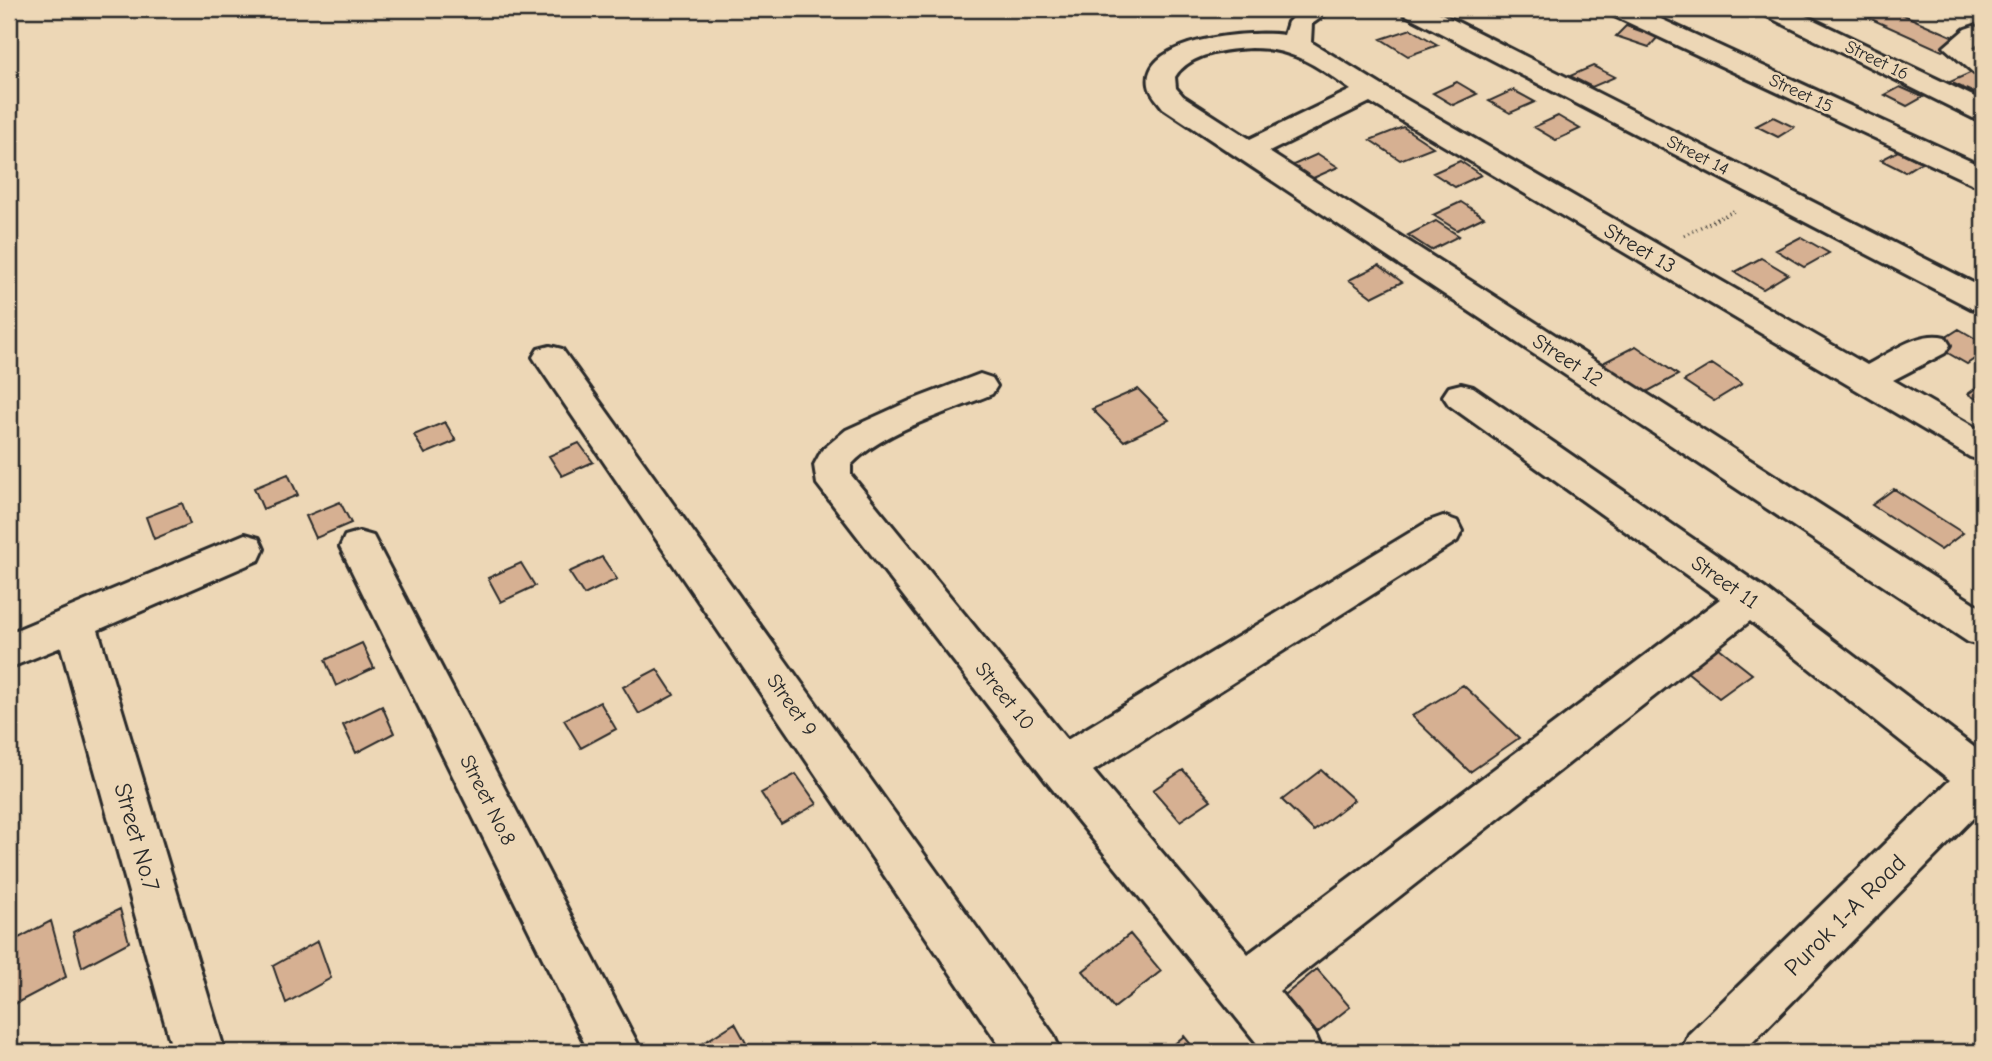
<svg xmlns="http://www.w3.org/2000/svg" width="1992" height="1061" viewBox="0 0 1992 1061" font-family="'Comic Neue',sans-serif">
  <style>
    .building { fill: #d6b092; stroke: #2b2b2b; stroke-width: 2 }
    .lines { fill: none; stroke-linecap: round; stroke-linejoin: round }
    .minor-casing { stroke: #2b2b2b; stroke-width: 6 }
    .path { stroke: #2b2b2b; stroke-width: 3.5; stroke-dasharray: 1 3.5; stroke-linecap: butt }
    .minor { fill: #edd7b6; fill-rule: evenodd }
    .labels { text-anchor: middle; stroke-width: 5; stroke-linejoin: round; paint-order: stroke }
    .far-street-label { font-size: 18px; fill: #2b2b2b; stroke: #edd7b6 }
    .street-label { font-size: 21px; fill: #2b2b2b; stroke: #edd7b6 }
    .near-street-label { font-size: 24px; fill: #2b2b2b; stroke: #edd7b6 }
  </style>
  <rect width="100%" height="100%" fill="#edd7b6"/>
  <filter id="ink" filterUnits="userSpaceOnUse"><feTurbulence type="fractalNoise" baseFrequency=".0143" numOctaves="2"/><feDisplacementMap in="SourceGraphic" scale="14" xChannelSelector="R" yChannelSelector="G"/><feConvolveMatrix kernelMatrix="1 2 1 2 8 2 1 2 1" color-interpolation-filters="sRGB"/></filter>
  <g filter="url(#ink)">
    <!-- building -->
    <path class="building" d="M1890,9l73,32 -21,10 -73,-33z
      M1626,26l32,11 -9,10 -33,-11z
      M1411,29l27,16 -30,11 -27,-17z
      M1593,66l22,11 -23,10 -22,-11z
      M1972,72l11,5v20l-33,-15z
      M1457,82l20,12 -24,11 -20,-12z
      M1900,87l23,10 -16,9 -22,-11z
      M1513,90l22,12 -25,11 -21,-12z
      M1558,116l22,13 -24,11 -22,-13z
      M1773,117l21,10 -16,10 -22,-11z
      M1403,127l30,20 -33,13 -30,-20z
      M1898,151l23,11 -16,10 -24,-12z
      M1318,154l20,13 -27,12 -20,-13z
      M1460,161l21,14 -26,12 -22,-14z
      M1461,202l23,15 -27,13 -24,-15z
      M1436,221l23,15 -28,14 -23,-15z
      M1801,237l28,16 -25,14 -28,-17z
      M1761,258l27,16 -25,15 -28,-17z
      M1379,265l23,17 -30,15 -23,-17z
      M1959,329l24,14v10l-16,11 -33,-19z
      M1636,346l42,29 -37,20 -42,-30z
      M1712,364l30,20 -28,17 -30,-20z
      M1983,383v20l-15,-9z
      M1138,389l31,31 -45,21 -32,-32z
      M445,422l11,19 -31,13 -11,-19z
      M579,443l14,19 -31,14 -13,-20z
      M288,474l10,21 -35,14 -9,-21z
      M1894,489l69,44 -22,17 -69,-45z
      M340,502l11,21 -35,15 -10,-22z
      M182,503l8,21 -36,15 -8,-22z
      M602,557l15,22 -33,16 -15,-23z
      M521,563l14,23 -34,16 -13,-24z
      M362,643l12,25 -38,18 -11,-26z
      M1714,644l38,30 -33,24 -38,-31z
      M657,669l17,26 -35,19 -16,-27z
      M1463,685l56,53 -49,34 -58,-56z
      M600,702l16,27 -35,19 -17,-28z
      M382,706l12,27 -38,20 -13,-28z
      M1183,770l28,30 -31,21 -27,-31z
      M1321,770l33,30 -40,31 -32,-31z
      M796,774l21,30 -36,20 -20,-31z
      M120,909l9,33 -47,25 -9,-35z
      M51,921l15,56 -57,30v-64z
      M1130,934l31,37 -47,37 -31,-37z
      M318,941l13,37 -45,25 -13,-37z
      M1317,969l33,38 -33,26 -32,-38z
      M735,1023l16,29h-55l-2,-3z
      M1184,1036l13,16h-32z"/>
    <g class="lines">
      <defs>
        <path id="minor" d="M1301,9h32l-21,15 -1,18 70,43 486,280c23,-12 52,-35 78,-28l5,8 -5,8 -52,27 90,52v29l-13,-4 -600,-355 -101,50 714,457v37l-15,-4 -805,-534c-5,-7 -13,-15 -14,-23 -8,-48 106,-55 135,-50l4,-13zM1252,48c41,0 67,19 99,42l-101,49 -67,-43 -7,-8 -1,-11c14,-24 53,-28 77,-29z
          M1400,9h32l551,279v23l-12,-3 -567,-294z
          M1606,9h33l344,158v20l-10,-3 -363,-170z
          M1759,9h32l192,92v19l-10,-2 -210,-104z
          M1974,26l9,3v10l-10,8 10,7v21l-9,-2 -30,-26 21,-18z
          M550,346l12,3 491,685 8,18h-57l-466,-687 -5,-8 5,-8z
          M980,374l12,4 5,8 -5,8c-42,18 -110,37 -141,71v10l216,265 362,-219 14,-5 14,5 5,10 -5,10 -364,230 155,183 472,-355 -271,-194 -6,-9 6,-9 12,-3 12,3 291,201 219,166v54l-240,244h-62l8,-18 261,-254 -200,-159 -471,370 36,43 8,18h-59l-218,-271 -229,-297 -3,-19 8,-15 24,-20 66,-30z
          M359,532l14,4 269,516h-53l-249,-505 5,-11z
          M245,534l14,4 5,11 -5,11 -161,70 127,422h-52l-112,-405 -52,21v-35z"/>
      </defs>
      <!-- minor casing -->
      <use href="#minor" class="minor-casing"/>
      <!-- path -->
      <path class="path" d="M1684,235l52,-25"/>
      <!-- minor -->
      <use href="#minor" class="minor"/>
    </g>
  </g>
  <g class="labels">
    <!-- far-street labels -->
    <g class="far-street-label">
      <text transform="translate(1877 60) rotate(26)" y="6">Street 16</text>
      <text transform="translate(1801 93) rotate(25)" y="6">Street 15</text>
      <text transform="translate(1698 155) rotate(27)" y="6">Street 14</text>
    </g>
    <!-- street labels -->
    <g class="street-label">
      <text transform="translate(1640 248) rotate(30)" y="7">Street 13</text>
      <text transform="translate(1568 360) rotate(33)" y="7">Street 12</text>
      <text transform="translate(1725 582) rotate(35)" y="7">Street 11</text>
      <text transform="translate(1005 696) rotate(51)" y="7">Street 10</text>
      <text transform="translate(792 705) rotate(55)" y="7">Street 9</text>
      <text transform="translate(488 800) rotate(63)" y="7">Street No.8</text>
    </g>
    <!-- near-street labels -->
    <g class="near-street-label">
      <text transform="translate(137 837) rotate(74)" y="8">Street No.7</text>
      <text transform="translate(1845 915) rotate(-45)" y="8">Purok 1-A Road</text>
    </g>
  </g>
  <!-- margin -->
  <rect width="1992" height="1061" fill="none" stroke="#edd7b6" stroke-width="35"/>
  <rect x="18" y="18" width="1957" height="1026" fill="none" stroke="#2b2b2b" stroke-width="2.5" filter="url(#ink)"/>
</svg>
